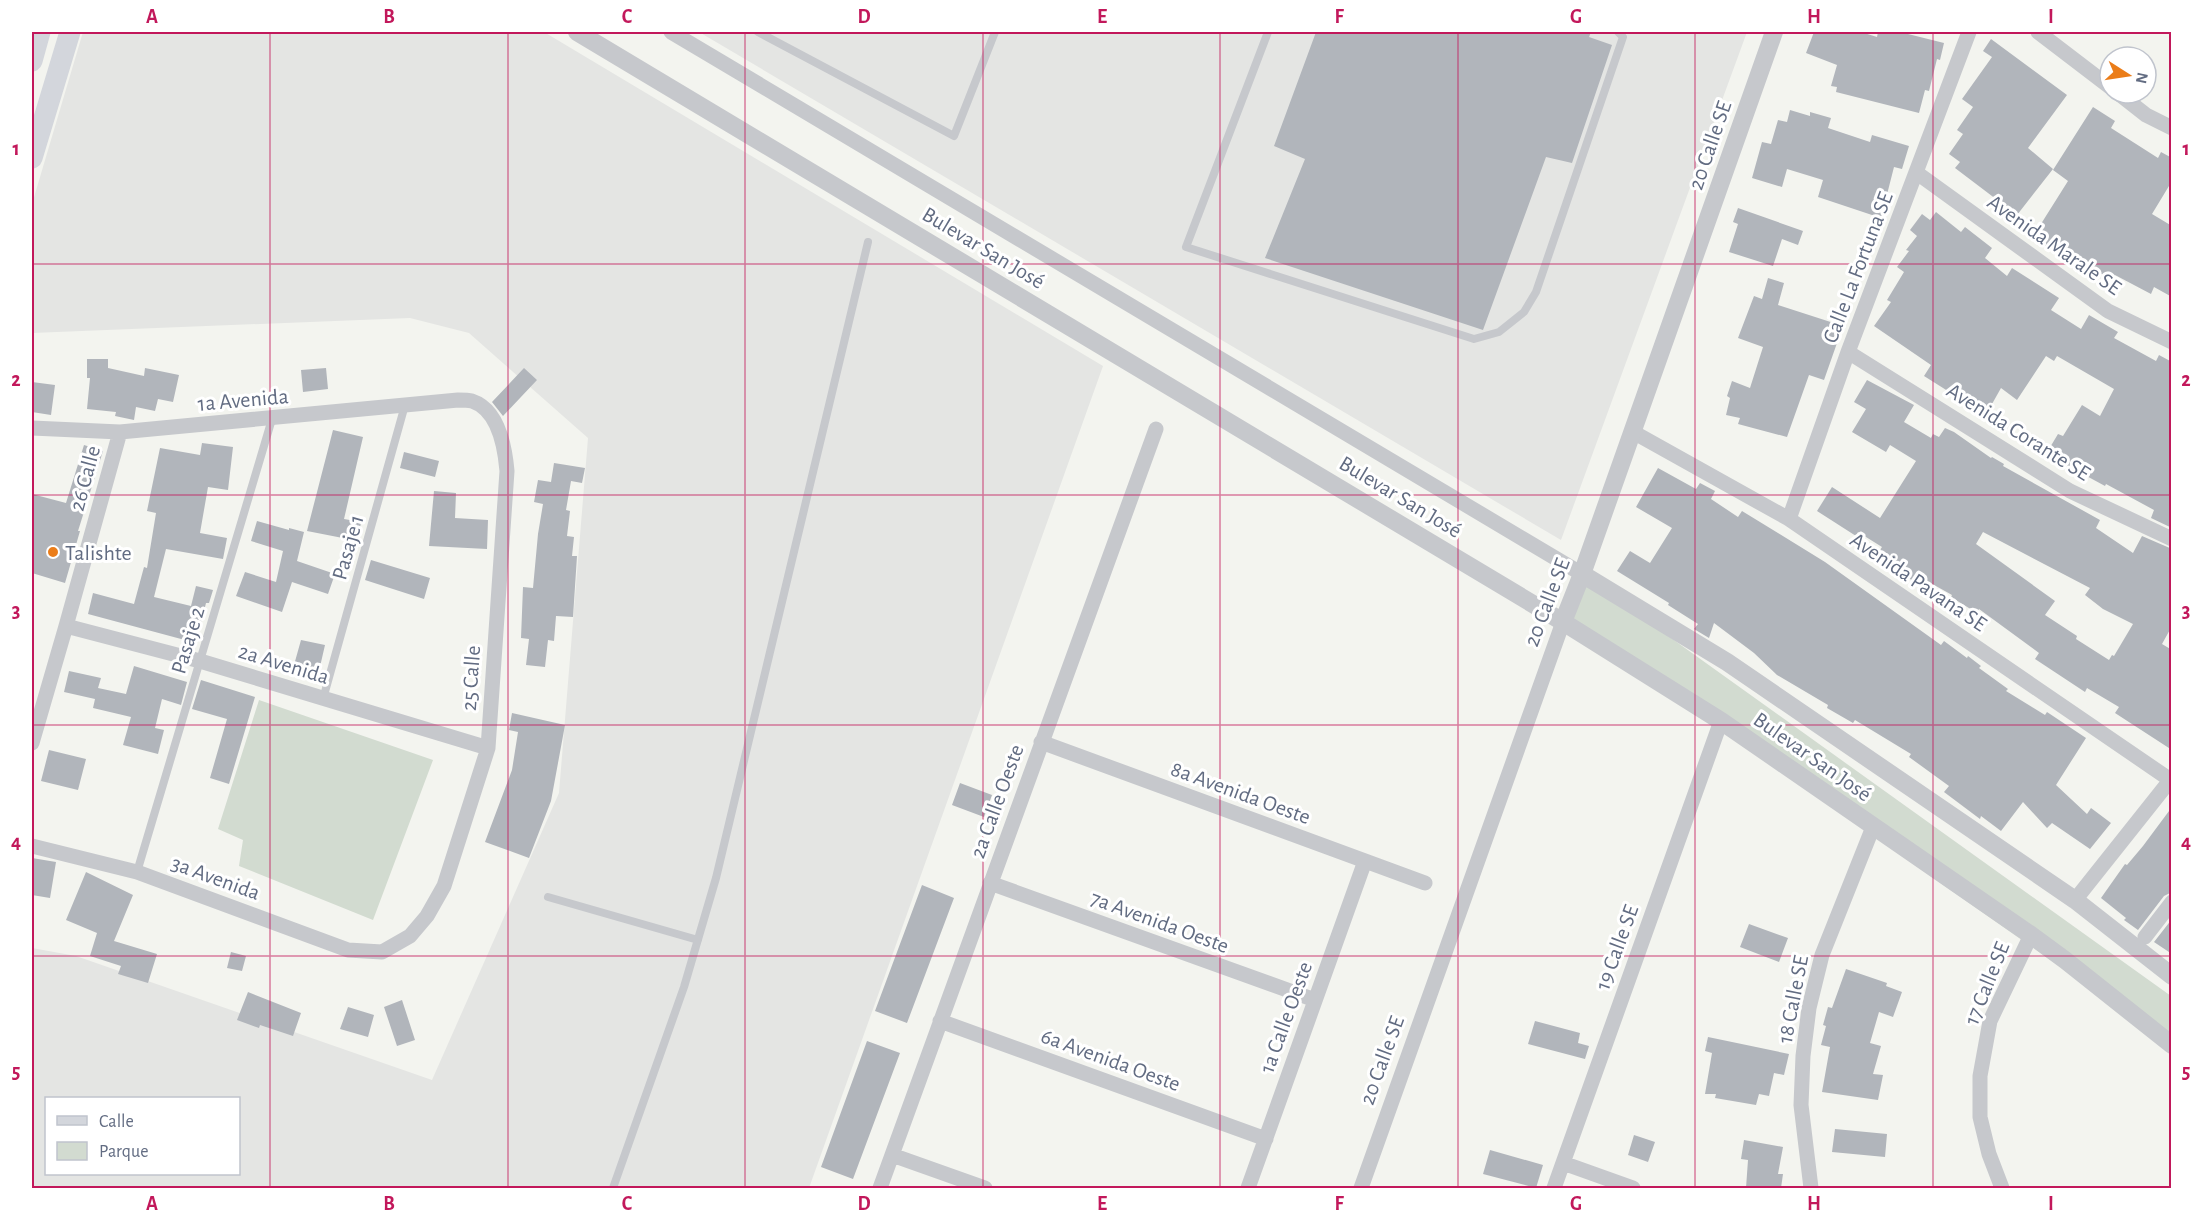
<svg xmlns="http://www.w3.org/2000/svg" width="2203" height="1220" viewBox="0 0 2203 1220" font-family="'Alegreya Sans',sans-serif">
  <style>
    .built { fill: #e4e5e3; fill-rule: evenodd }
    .green { fill: #d2dbd0 }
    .building { fill: #b1b5bb; fill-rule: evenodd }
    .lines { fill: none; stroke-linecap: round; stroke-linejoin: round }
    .service { stroke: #c6c8cc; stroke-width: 8 }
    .minor { stroke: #c6c8cc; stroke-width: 15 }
    .tertiary { stroke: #c6c8cc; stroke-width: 18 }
    .secondary { stroke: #d3d6dc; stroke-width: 21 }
    .grid { fill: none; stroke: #c2185b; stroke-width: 1.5; stroke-opacity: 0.55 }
    .poi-dot { fill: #eb7d19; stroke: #fff; stroke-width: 2 }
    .labels { text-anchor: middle; stroke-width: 6; stroke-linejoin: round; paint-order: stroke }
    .street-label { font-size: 22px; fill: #626c82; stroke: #fff }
    .poi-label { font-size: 22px; fill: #626c82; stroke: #fff; text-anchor: start }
    .neatline { fill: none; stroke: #c2185b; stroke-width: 2 }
    .grid-label { font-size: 20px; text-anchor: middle; font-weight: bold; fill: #c2185b }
  </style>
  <rect width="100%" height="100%" fill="#f3f4ef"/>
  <!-- built -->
  <path class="built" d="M83,32h461l559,334 -294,822h-777v-240l44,8 356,124 127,-287 29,-355 -119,-105 -59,-15 -378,15v-129zM46,1098h192v76h-192z
    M699,32h1048l-186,508z"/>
  <!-- green -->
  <path class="green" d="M1583,575l588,421v55l-112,-85 -493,-345z
    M259,700l174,60 -60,160 -134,-54 4,-26 -25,-11z"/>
  <!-- building -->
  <path class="building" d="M1316,32h275l-2,5 23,8 -40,118 -26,-6 -63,173 -218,-72 40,-99 -31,-13z
    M1814,32h47l16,5 1,-5h22l44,11 -4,17 -3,-1 -8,32 -4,-1 -6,23 -83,-21 1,-5 -6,-1 6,-21 -31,-12z
    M1991,39l76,56 -39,53 25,21 -36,46 -62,-47 5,-6 -11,-8 14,-20 -6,-4 16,-23 -11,-8 30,-42 -9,-6z
    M2093,107l22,14 -4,7 47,30 3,-6 11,6v23l-20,33 20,12v71l-18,-10 -3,7 -36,-19 -4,5 -23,-15 -4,7 -26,-21 -3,3 -11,-9 2,-2 -12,-8 34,-54 -15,-11z
    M1790,110l20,6v-4l21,6 -3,10 42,14 2,-7 37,11 -7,23 -8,-2 -13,51 -63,-21 5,-17 -36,-11 -5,18 -30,-9 10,-36 9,2 7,-24 9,2z
    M1738,208l65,23 -5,14 -16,-6 -9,27 -44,-14 9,-28 -5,-2z
    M1936,212l25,20 4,-5 27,21 -7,10 22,18 5,-8 47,30 -8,12 30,19 8,-14 29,17 -4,6 42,23 3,-6 13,7v166l-21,-10 3,-8 -48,-26 -1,2 -59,-32 12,-20 5,2 19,-31 18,11 14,-27 -57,-33 -3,5 -8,-5 -29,44 -16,-12 -18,32 -16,-10 3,-5 -46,-29 7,-11 -57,-39 17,-24 -4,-2 17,-28 -7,-5 12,-16 -3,-1 11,-14 -7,-6 12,-16 8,6z
    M1768,278l16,5 -6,22 65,21 -19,54 -15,-5 -22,62 -49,-13 2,-6 -14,-3 4,-17 -3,-2 5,-15 18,7 13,-41 -25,-9 16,-42 8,3z
    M87,359h21v9l36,8 1,-8 34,7 -6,27 -15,-3 -3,12 -19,-4 -2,13 -19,-4 1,-4 -29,-3 3,-31h-3z
    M326,368l2,21 -25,3 -2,-22z
    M524,368l13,12 -34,36 -11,-14z
    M1867,380l47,25 -10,17 27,16 2,-4 6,3 6,-9 9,4 37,26 1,-1 12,7 -1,2 97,54 -4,8 37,25 9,-17 30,13v77l-10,18 10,6v100l-57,-37 4,-6 -32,-19 -2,4 -50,-33 4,-6 -60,-44 -2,4 -26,-16 1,-2 -34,-19 -3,6 -40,-24 7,-11 -24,-15 -2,4 -39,-25 15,-24 48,31 36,-57 -26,-16 -4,7 -34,-20 14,-23 -12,-7zM1983,532l107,56 -5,7 18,14 30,15 -19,32 -2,-1 -3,5 -33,-21 1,-3 -32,-21 10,-14 -79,-57z
    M32,382l23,3 -4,30 -19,-3z
    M333,430l30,7 -19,82 17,3 -3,19 -51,-10z
    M202,443l31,4 -5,43 -20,-3 -8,46 27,5 -4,21 -57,-10 -12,48 37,9 5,-20 17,4 -4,13h-3l-10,40 -108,-29 5,-21 41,11 10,-37 3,1 9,-55 -9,-2 13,-63 40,7z
    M84,445l19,6 -25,80h2l-15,52 -33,-10v-79l34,9z
    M404,452l35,9 -4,16 -35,-9z
    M554,463l31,5 -3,15 -11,-2 -5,29 4,1 -3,25 7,1 -2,19h5l-4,61 -17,-1 -2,25 -6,-1 -3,27 -19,-2 3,-26 -8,-1 2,-51 10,1 5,-54 5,-30 -9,-2 4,-22 13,2z
    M1658,468l38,21 4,-6 15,8 -4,8 27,18 4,-6 83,51 116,83 3,-4 23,17 1,-2 13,10 -2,2 29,21 -2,2 39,24 2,-3 39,26 -30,47 31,29 4,-6 20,15 -21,26 -38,-26 -5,5 -24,-26 -22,29 -20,-15 -1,3 -36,-27 5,-6 -40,-29 2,-3 -56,-34 -2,3 -26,-15 1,-3 -51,-30 -23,-22 -40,-30 -5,15 -15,-9 4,-5 -30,-19 1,-2 -52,-32 13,-20 20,12 22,-35 -36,-21z
    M434,491l22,2 -1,25 33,2 -1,29 -58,-3z
    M257,521l32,9v-2l15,4 -7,29 38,13 -7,20 -36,-12 -10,30 -46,-16 9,-24 31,10 7,-31 -32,-10z
    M371,560l59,18 -6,21 -59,-19z
    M301,640l24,5 -6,26 -25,-6z
    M134,666l53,16 -6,23 -19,-6 -7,29 9,2 -6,24 -35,-9 8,-28 -38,-9 2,-9 -31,-7 5,-21 32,7 -3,10 28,6z
    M201,680l54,17 -26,87 -19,-6 17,-59 -35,-10z
    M512,713l53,12 -14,76 -22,57 -44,-16 27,-72 6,-38 -9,-2z
    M49,750l37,9 -8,31 -37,-9z
    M960,783l32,12 -8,22 -32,-12z
    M2172,807v85l-8,4 -26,34 -14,-10 2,-2 -25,-20 24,-34 2,1 16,-19z
    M32,858l24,4 -6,36 -18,-3z
    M86,872l47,23 -19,46 43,13 -9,29 -30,-9 3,-8 -31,-10 7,-23 -31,-13z
    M922,885l32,13 -47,125 -32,-12z
    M2172,919v35l-18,-12z
    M1749,924l39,14 -9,24 -39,-15z
    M231,952l15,4 -4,15 -15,-3z
    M1846,969l41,14 -1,3 16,6 -9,25 -14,-5 -9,31 11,3 -8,28 10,1 -5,25 -56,-8 8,-45 -9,-2 5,-19 -3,-1 5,-18 4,1z
    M248,992l53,21 -8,23 -33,-11 -1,3 -22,-8z
    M402,1000l13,40 -18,6 -13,-39z
    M348,1007l26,8 -6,22 -28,-8z
    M1535,1021l45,12 -2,10 11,3 -4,13 -57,-15z
    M1708,1037l81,17 -5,21 -10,-2 -5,23 -10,-2 -3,11 -41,-7 1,-4h-11l7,-41 -7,-2z
    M867,1041l33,12 -47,126 -32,-12z
    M1835,1129l52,5 -2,23 -53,-5z
    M1634,1135l21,7 -7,20 -20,-7z
    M1744,1140l39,7 -5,27h5l-2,14h-35l2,-28 -7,-1z
    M1490,1150l53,15 -7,23 -53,-14z"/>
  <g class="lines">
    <!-- service -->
    <path class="service" d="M758,32l196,104 41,-104
      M1268,32l-82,215 288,92 25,-7 25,-20 12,-20 87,-255 -5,-5
      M323,699l82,-294
      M137,872l135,-453
      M548,897l150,43
      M613,1188l71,-201 32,-109 152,-636"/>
    <!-- minor -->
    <path class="minor" d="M671,32l911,542
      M2038,32l72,55
      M2118,93l28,22 26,13
      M1917,173l191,138 64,31
      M1848,352l222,139 102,48
      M32,428l88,4 338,-32c4,0 10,0 14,1 27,9 33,47 35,70l-19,277 -44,138 -17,30 -17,20 -28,16 -34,-2 -211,-78 -105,-26
      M1633,432l156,87 383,262
      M1789,519l59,-167 121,-320
      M66,626l134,35 288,87
      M1041,742l384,141
      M32,743l34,-117 54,-194
      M990,883l325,117
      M2075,900l97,-122
      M2145,937l27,-35
      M940,1021l326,118
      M892,1155l93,33
      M1563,1163l70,25
      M880,1188l276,-759
      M1248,1188l117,-327
      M1361,1188l202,-566
      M1554,1188l167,-467
      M1811,1188l-10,-83 2,-49 6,-48 13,-53 51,-128
      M2002,1188l-13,-34 -9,-37v-41l10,-55 41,-86"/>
    <!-- tertiary -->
    <path class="tertiary" d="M577,32l986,590 158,99 310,214 34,25 107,85
      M1582,574l145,88 348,238 97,76
      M1563,622l19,-48 192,-542"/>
    <!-- secondary -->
    <path class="secondary" d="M32,61l8,-29
      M32,158l38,-126"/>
  </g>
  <!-- grid -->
  <path class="grid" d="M270,32v1156M508,32v1156M745,32v1156M983,32v1156M1220,32v1156M1458,32v1156M1695,32v1156M1933,32v1156M32,264h2140M32,495h2140M32,725h2140M32,956h2140"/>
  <!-- markers -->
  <circle class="poi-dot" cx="53" cy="552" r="6"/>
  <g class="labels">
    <!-- street labels -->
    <g class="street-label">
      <text transform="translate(1709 145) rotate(-71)" y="8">20 Calle SE</text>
      <text transform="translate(2055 244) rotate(35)" y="8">Avenida Marale SE</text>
      <text transform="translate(984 247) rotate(31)" y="8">Bulevar San José</text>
      <text transform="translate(1857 267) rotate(-69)" y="8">Calle La Fortuna SE</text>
      <text transform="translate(243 399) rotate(-5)" y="8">1a Avenida</text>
      <text transform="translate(2019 431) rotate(32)" y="8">Avenida Corante SE</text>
      <text transform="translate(84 478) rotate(-75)" y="8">26 Calle</text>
      <text transform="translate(1401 496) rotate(31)" y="8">Bulevar San José</text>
      <text transform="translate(347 547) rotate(-74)" y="8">Pasaje 1</text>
      <text transform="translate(1919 581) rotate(34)" y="8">Avenida Pavana SE</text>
      <text transform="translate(1546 602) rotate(-69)" y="8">20 Calle SE</text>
      <text transform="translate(187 640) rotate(-73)" y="8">Pasaje 2</text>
      <text transform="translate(284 663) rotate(17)" y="8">2a Avenida</text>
      <text transform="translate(470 678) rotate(-86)" y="8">25 Calle</text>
      <text transform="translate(1813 756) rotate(35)" y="8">Bulevar San José</text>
      <text transform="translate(1241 792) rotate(20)" y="8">8a Avenida Oeste</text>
      <text transform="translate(996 801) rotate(-70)" y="8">2a Calle Oeste</text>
      <text transform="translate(216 877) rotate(20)" y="8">3a Avenida</text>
      <text transform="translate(1160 921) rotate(20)" y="8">7a Avenida Oeste</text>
      <text transform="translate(1616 947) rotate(-70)" y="8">19 Calle SE</text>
      <text transform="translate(1986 983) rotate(-68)" y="8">17 Calle SE</text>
      <text transform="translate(1792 999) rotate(-79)" y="8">18 Calle SE</text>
      <text transform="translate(1285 1017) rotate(-70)" y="8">1a Calle Oeste</text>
      <text transform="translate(1111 1059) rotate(20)" y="8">6a Avenida Oeste</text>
      <text transform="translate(1381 1060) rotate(-70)" y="8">20 Calle SE</text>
    </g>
    <!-- poi labels -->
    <g class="poi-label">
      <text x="65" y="560">Talishte</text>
    </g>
  </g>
  <!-- border -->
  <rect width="2203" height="1220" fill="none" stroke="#ffffff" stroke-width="66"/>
  <!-- legend -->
  <rect x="45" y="1097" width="195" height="78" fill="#ffffff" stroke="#c0c4cd" stroke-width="1.5"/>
  <rect x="57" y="1116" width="30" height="9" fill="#d3d6dc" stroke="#c0c4cd" stroke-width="1.5"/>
  <text x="99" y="1127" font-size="18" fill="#626c82">Calle</text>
  <rect x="57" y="1142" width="30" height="18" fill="#d2dbd0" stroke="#c0c4cd" stroke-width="1.5"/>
  <text x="99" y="1157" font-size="18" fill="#626c82">Parque</text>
  <!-- north arrow -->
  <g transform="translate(2128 75) rotate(102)"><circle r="28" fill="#ffffff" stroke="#c0c4cd" stroke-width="1.5"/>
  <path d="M0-4.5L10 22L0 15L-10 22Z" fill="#eb7d19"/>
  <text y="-9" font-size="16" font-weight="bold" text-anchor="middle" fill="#626c82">N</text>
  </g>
  <rect x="33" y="33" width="2137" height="1154" class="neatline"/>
  <g class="grid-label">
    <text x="152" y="23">A</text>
    <text x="389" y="23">B</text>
    <text x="627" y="23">C</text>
    <text x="864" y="23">D</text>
    <text x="1102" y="23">E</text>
    <text x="1339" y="23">F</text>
    <text x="1576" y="23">G</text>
    <text x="1814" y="23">H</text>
    <text x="2051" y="23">I</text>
    <text x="16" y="155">1</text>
    <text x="2186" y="155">1</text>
    <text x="16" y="386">2</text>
    <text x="2186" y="386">2</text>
    <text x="16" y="617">3</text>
    <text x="2186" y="617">3</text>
    <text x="16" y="848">4</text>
    <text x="2186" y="848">4</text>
    <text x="16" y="1078">5</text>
    <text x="2186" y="1078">5</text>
    <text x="152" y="1210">A</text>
    <text x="389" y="1210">B</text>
    <text x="627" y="1210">C</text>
    <text x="864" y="1210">D</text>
    <text x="1102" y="1210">E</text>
    <text x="1339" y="1210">F</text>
    <text x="1576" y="1210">G</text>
    <text x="1814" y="1210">H</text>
    <text x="2051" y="1210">I</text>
  </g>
</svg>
